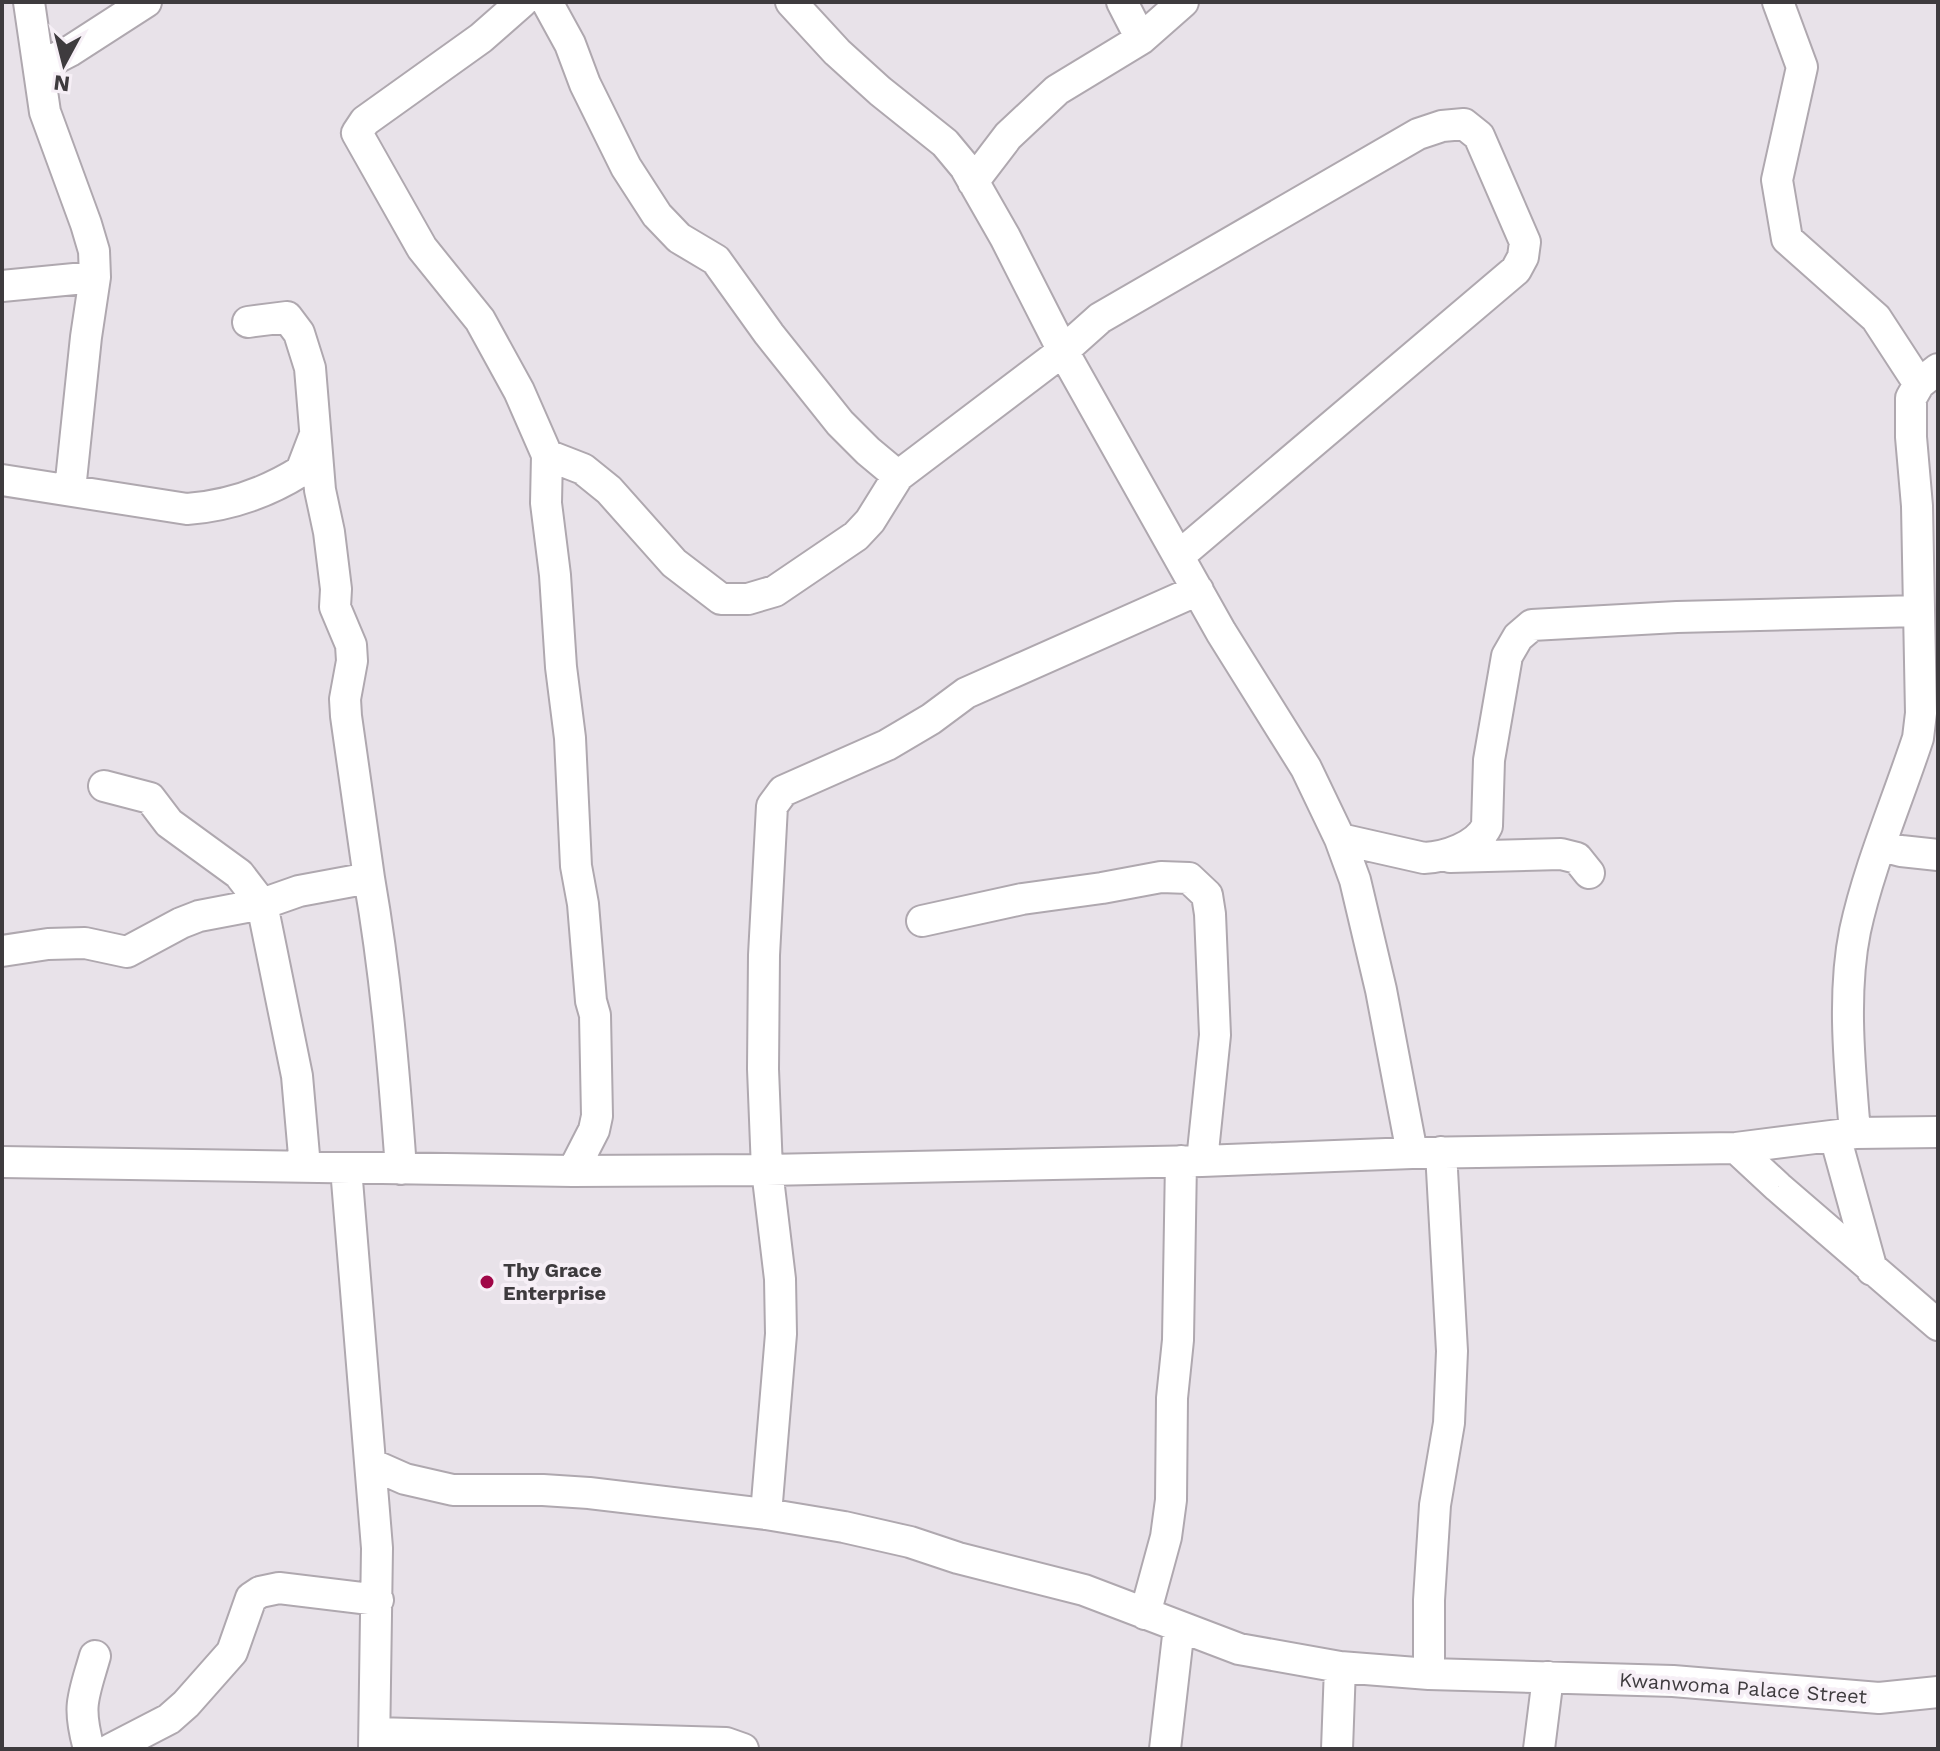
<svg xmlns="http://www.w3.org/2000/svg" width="1940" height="1751" viewBox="0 0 1940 1751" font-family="'Work Sans',sans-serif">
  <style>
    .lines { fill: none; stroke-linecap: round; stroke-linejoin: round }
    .minor-casing { stroke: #afa8af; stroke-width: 34 }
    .minor { stroke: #fff; stroke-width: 30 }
    .poi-dot { fill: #a00647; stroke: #f6eff6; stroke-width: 3 }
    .labels { text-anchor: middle; stroke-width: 8; stroke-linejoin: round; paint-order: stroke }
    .poi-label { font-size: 20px; font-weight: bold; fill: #3e3b3e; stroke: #f6eff6; text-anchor: start }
    .street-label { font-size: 20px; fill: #3e3b3e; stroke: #f6eff6 }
  </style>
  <rect width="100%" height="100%" fill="#e8e2e9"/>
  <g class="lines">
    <defs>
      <path id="minor" d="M29,2l16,110 41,112 8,27 1,26 -9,60 -16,153
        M522,2l-41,36 -116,83 -8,12 65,115 58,72 39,71 28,64
        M547,2l23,42 15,40 41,83 31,48 22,23 37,22 53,74 71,89 28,28 30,25
        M791,2l46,50 43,39 65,52 20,24 40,70 58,114 158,281 85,136 34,71 15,41 26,110 31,163
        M1122,2l19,37
        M1778,2l24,65 -25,113 10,59 89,79 43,66
        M39,67l31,-16 76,-49
        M973,182l35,-46 49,-46 84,-51 42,-37
        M2,286l93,-9
        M2,480l185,29c41,-3 79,-16 114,-38l13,-34
        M104,786l46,12 19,25 70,51 23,30 35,172 8,91
        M1340,839l84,19c21,-1 53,-11 63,-32l2,-66 18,-104 11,-19 14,-12 145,-8 242,-6
        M1882,846l19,5 37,4
        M1450,857l111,-3 16,4 12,15
        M369,878c17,97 25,193 32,291
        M922,921l100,-22 80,-11 59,-11 28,1 18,17 3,19 5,121 -13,126
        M2,951l46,-7 37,-1 42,9 54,-29 18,-7 63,-12 37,-13 70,-13 -23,-162 -1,-17 7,-38 -1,-16 -16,-38 1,-18 -7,-57 -9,-42 -10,-122 -11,-35 -12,-16 -39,5
        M1855,1133c-5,-64 -13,-138 0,-202 14,-65 42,-129 63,-193l3,-25 -4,-207 -6,-69v-39l8,-14 19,-15
        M1835,1136l37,134
        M1736,1148l42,39 160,138
        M2,1162l571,9 194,-1 435,-9 210,-8 324,-5 119,-15 83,-1
        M346,1168l31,380 -3,201
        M573,1171l21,-41 3,-14 -2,-101 -4,-14 -8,-97 -7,-38 -6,-128 -9,-71 -6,-92 -9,-72 1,-48 36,14 26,21 65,73 47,36h27l27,-8 81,-55 14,-15 28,-45 165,-125 37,-33 318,-184 24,-8 22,-2 15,12 46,106 -2,15 -7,13 -336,285
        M371,1464l34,15 48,11h90l46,3 177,21 78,13 66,15 48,16 126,32 155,59 101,18 89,7 244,7 206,17 59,-6
        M766,1514l15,-180 -1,-55 -13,-109 -4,-101 1,-114 8,-149 11,-15 104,-46 44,-26 35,-26 232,-103
        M1145,1614l21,-77 5,-37 1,-102 6,-58 3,-179
        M1429,1674v-74l6,-95 14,-82 3,-72 -11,-199
        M375,1733l351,10 17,6
        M89,1749c-12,-44 -6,-51 6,-93
        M111,1749l58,-30 17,-15 46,-52 19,-54 9,-6 19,-4 99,12
        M1165,1749l14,-122
        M1337,1749l3,-82
        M1539,1749l9,-72"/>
    </defs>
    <!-- minor casing -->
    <use href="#minor" class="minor-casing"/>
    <!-- minor -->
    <use href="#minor" class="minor"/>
  </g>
  <!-- markers -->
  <circle class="poi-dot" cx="487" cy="1282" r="8"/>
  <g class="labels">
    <!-- poi labels -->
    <g class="poi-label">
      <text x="503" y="1277">Thy Grace<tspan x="503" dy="23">Enterprise</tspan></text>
    </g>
    <!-- street labels -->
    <g class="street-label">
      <text transform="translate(1743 1688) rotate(4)" y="7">Kwanwoma Palace Street</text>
    </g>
  </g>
  <!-- border -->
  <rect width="1940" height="1751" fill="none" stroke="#3e3b3e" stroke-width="8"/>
  <!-- north arrow -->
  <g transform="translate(64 64) rotate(187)" stroke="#f6eff6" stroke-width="6" paint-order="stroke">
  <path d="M0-6L14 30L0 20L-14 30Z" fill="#3e3b3e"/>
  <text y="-12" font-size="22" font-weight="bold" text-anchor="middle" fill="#3e3b3e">N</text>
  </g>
</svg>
